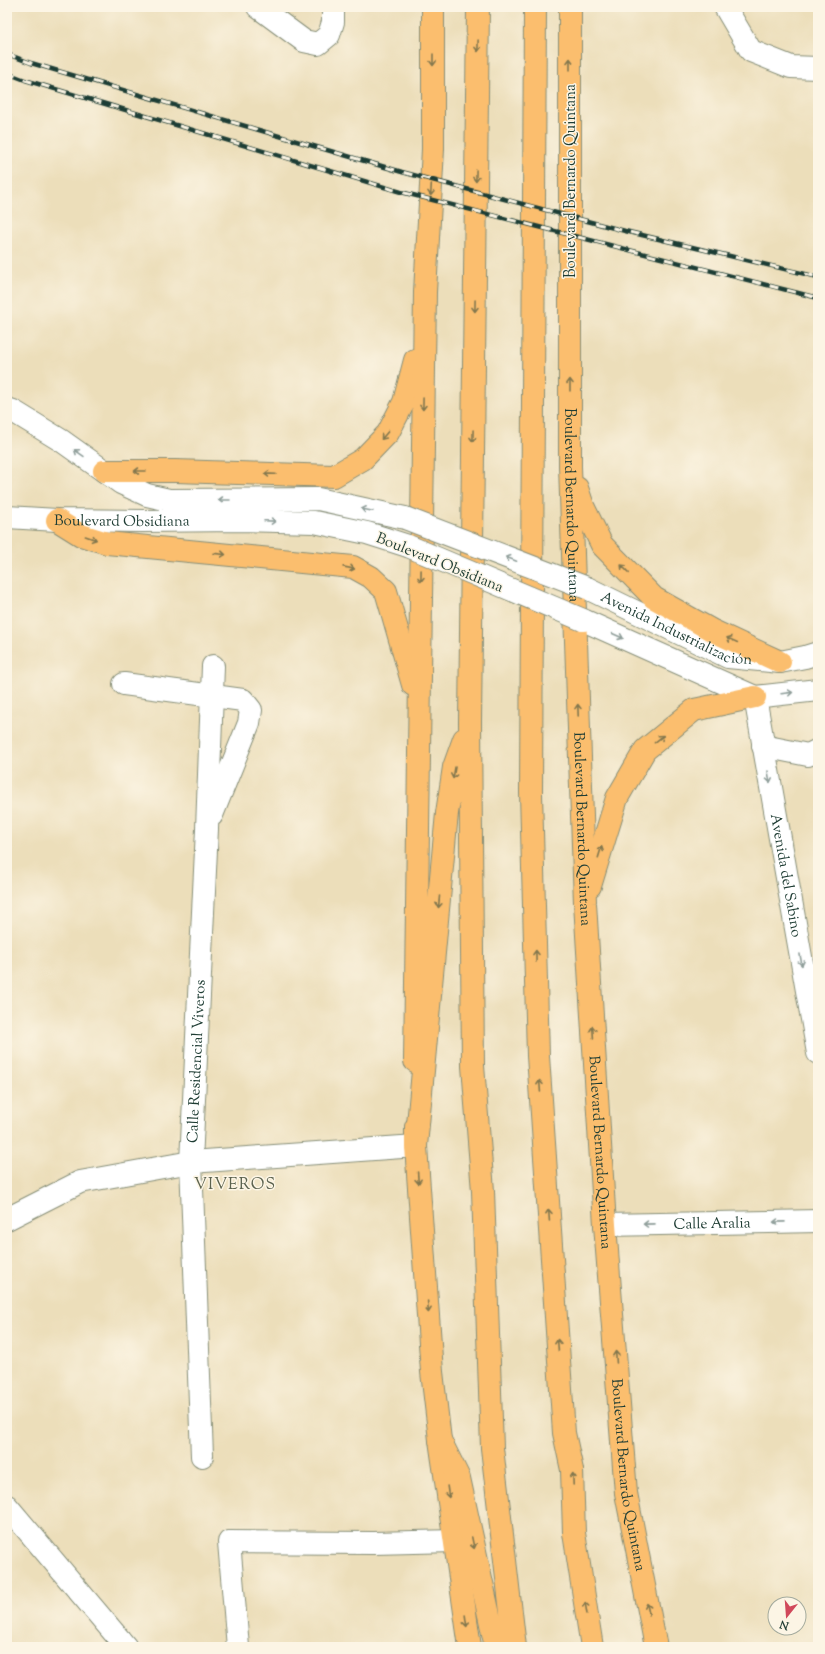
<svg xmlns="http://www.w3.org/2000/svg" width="825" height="1654" viewBox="0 0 825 1654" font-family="'Sorts Mill Goudy',serif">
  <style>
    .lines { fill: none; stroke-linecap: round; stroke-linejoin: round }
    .minor-casing { stroke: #868e77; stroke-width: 24 }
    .major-casing { stroke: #868e77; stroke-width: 24 }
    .highway-casing { stroke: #868e77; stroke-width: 24 }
    .minor { stroke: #fff; stroke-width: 22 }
    .major { stroke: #fbbe6e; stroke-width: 22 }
    .highway { stroke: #fbbe6e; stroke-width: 22 }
    .rail-casing { stroke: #1f3d34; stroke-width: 4.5 }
    .rail { stroke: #fcf5e5; stroke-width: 3; stroke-dasharray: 9; stroke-linecap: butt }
    .minor-bridge-casing { stroke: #868e77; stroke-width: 24; stroke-linecap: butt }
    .minor-bridge { stroke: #fff; stroke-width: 22 }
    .oneway { stroke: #82774e }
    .oneway2 { stroke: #8f9e9a }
    .labels { text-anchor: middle; stroke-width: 3; stroke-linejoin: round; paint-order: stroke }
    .street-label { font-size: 15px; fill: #1f3d34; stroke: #fcf5e5 }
    .neighbourhood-label { font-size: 16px; letter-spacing: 1px; fill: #5b624e; stroke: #fcf5e5 }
  </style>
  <rect width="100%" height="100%" fill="#fcf5e5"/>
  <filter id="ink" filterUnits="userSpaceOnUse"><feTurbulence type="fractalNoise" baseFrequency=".025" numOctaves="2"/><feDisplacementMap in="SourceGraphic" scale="8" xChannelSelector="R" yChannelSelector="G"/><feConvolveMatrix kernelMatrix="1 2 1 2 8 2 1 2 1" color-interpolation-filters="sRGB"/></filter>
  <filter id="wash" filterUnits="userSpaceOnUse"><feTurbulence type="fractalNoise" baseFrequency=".012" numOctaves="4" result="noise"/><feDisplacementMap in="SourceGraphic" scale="16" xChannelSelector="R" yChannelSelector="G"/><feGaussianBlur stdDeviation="0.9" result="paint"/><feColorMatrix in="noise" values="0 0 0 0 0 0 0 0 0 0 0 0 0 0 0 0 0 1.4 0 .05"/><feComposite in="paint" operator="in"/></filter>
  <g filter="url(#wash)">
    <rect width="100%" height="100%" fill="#ecdeba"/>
  </g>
  <g filter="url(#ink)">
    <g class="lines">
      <defs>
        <g id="minor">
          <path d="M258,7l46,34 14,3 11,-9 4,-13v-15"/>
          <path d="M725,7l26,44 40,16 27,1"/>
          <path d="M7,409l6,2 49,30 59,42 26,12 22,5 149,-1 87,19"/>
          <path id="s1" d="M7,517l50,3 86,1 96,-1 75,2 53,11 41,13"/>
          <path id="s2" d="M587,588l141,69 52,5 25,-5 13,-4"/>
          <path d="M583,620l172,77"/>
          <path d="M124,684l119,16 8,10 -2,13 -37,92"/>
          <path id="s3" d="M755,697l63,356"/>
          <path d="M755,697l63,-7"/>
          <path d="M763,746l45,9 10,-5"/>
          <path d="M7,1219l73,-37 111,-20 225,-16"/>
          <path id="s4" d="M605,1225l213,-4"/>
          <path id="s5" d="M202,1456l-11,-294 16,-333 6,-163"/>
          <path d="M7,1506l119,141"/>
          <path d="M238,1647l-9,-105 144,1 82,-2"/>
        </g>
        <g id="major">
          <path id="s6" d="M570,7v459l15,437 20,322 21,268 30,154"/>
          <path d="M104,471h71l159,5 29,-17 25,-26 16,-31 11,-42"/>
          <path d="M577,488l6,18 19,39 52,53 59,33 67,31"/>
          <path d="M57,520l24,15 26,8 246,24 18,10 15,14 27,94"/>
          <path d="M590,886l27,-88 28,-48 49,-40 61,-13"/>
          <path d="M415,1061l10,-769 8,-143v-142"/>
          <path d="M416,1127v19l16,226 8,68 30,207"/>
        </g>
        <path id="highway" d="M478,7l-8,715 3,344 10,125 9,257 23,199
          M535,7l-4,786 7,263 26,377 8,37 2,63 18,114
          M416,1146l31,-333 7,-46 10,-28
          M440,1440l19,38 37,169"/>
      </defs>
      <!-- minor casing -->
      <use href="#minor" class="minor-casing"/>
      <!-- major casing -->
      <use href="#major" class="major-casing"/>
      <!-- highway casing -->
      <use href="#highway" class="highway-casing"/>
      <!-- minor -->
      <use href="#minor" class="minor"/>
      <!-- major -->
      <use href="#major" class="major"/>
      <!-- highway -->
      <use href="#highway" class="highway"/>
      <defs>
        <path id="rail" d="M7,54l24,9 371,109 223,59 193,46
          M7,73l18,7 376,112 417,106"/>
      </defs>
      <!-- rail casing -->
      <use href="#rail" class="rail-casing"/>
      <!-- rail -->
      <use href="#rail" class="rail"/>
      <defs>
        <path id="minor-bridge" d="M405,518l182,70
          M408,546l175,74"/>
      </defs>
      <!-- minor-bridge casing -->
      <use href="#minor-bridge" class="minor-bridge-casing"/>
      <!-- minor-bridge -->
      <use href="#minor-bridge" class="minor-bridge"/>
    </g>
    <!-- one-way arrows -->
    <defs><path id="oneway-shaft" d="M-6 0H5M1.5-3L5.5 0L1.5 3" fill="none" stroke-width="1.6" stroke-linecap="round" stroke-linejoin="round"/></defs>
    <g class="oneway">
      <use href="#oneway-shaft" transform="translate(478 46) rotate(91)"/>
      <use href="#oneway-shaft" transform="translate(433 60) rotate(90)"/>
      <use href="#oneway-shaft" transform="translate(570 64) rotate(-90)"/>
      <use href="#oneway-shaft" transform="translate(476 176) rotate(91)"/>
      <use href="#oneway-shaft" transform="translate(431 190) rotate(93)"/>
      <use href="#oneway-shaft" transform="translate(475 306) rotate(91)"/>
      <use href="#oneway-shaft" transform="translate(570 385) rotate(-90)"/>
      <use href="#oneway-shaft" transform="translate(423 404) rotate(91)"/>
      <use href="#oneway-shaft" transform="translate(385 435) rotate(130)"/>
      <use href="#oneway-shaft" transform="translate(473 436) rotate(91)"/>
      <use href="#oneway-shaft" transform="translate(140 471) rotate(-180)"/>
      <use href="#oneway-shaft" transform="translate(270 474) rotate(-178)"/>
      <use href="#oneway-shaft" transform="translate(91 538) rotate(19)"/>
      <use href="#oneway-shaft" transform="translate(220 554) rotate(6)"/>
      <use href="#oneway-shaft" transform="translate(349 568) rotate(11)"/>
      <use href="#oneway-shaft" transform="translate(625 569) rotate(-134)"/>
      <use href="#oneway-shaft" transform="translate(421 576) rotate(91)"/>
      <use href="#oneway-shaft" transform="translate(732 640) rotate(-155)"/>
      <use href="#oneway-shaft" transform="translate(578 710) rotate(-92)"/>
      <use href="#oneway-shaft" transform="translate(659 739) rotate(-39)"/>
      <use href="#oneway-shaft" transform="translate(454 773) rotate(100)"/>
      <use href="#oneway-shaft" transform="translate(600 852) rotate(-73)"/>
      <use href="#oneway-shaft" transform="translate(439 902) rotate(95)"/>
      <use href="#oneway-shaft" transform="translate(536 956) rotate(-91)"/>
      <use href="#oneway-shaft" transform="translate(593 1032) rotate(-94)"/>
      <use href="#oneway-shaft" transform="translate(540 1086) rotate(-94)"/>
      <use href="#oneway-shaft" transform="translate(418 1178) rotate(86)"/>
      <use href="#oneway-shaft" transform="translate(549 1215) rotate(-94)"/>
      <use href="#oneway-shaft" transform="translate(428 1307) rotate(86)"/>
      <use href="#oneway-shaft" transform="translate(558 1345) rotate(-94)"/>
      <use href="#oneway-shaft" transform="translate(616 1357) rotate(-94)"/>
      <use href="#oneway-shaft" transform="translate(573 1479) rotate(-92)"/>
      <use href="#oneway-shaft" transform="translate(448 1492) rotate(82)"/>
      <use href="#oneway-shaft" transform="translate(473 1543) rotate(78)"/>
      <use href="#oneway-shaft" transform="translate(586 1608) rotate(-99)"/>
      <use href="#oneway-shaft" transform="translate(648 1609) rotate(-101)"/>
      <use href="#oneway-shaft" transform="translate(466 1621) rotate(82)"/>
    </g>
    <g class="oneway2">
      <use href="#oneway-shaft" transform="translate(79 453) rotate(-145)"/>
      <use href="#oneway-shaft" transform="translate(224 500) rotate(180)"/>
      <use href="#oneway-shaft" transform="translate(367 510) rotate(-168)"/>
      <use href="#oneway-shaft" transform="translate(270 521) rotate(2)"/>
      <use href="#oneway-shaft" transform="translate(511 559) rotate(-159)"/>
      <use href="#oneway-shaft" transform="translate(618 636) rotate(24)"/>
      <use href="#oneway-shaft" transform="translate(787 693) rotate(-7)"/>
      <use href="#oneway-shaft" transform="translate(769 777) rotate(80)"/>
      <use href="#oneway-shaft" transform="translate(801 960) rotate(80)"/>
      <use href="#oneway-shaft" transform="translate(779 1222) rotate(179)"/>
      <use href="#oneway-shaft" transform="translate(649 1224) rotate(179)"/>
    </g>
  </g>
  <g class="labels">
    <!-- street labels -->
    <g class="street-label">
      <text transform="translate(570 181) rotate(-90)" y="5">Boulevard Bernardo Quintana</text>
      <text dy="5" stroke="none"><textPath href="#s6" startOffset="498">Boulevard Bernardo Quintana</textPath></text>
      <text dy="5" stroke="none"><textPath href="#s1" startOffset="115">Boulevard Obsidiana</textPath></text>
      <text transform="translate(440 562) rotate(22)" y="5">Boulevard Obsidiana</text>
      <text dy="5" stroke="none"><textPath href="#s2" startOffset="99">Avenida Industrialización</textPath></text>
      <text dy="5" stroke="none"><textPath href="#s6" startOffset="822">Boulevard Bernardo Quintana</textPath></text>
      <text dy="5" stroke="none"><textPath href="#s3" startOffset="181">Avenida del Sabino</textPath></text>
      <text dy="5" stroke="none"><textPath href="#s5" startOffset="395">Calle Residencial Viveros</textPath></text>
      <text dy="5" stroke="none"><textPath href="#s6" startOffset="1146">Boulevard Bernardo Quintana</textPath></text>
      <text dy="5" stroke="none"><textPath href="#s4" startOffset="107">Calle Aralia</textPath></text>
      <text dy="5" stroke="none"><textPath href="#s6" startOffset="1470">Boulevard Bernardo Quintana</textPath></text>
    </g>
    <!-- neighbourhood labels -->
    <g class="neighbourhood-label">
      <text x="235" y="1189">VIVEROS</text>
    </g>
  </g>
  <!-- margin -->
  <rect width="825" height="1654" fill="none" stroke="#fcf5e5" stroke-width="24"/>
  <!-- north arrow -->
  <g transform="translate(787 1616) rotate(197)"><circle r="19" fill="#fcf5e5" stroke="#a4ab9e"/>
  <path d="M0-3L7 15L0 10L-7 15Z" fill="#d1495b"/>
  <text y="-6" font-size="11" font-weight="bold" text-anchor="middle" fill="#1f3d34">N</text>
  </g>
</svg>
